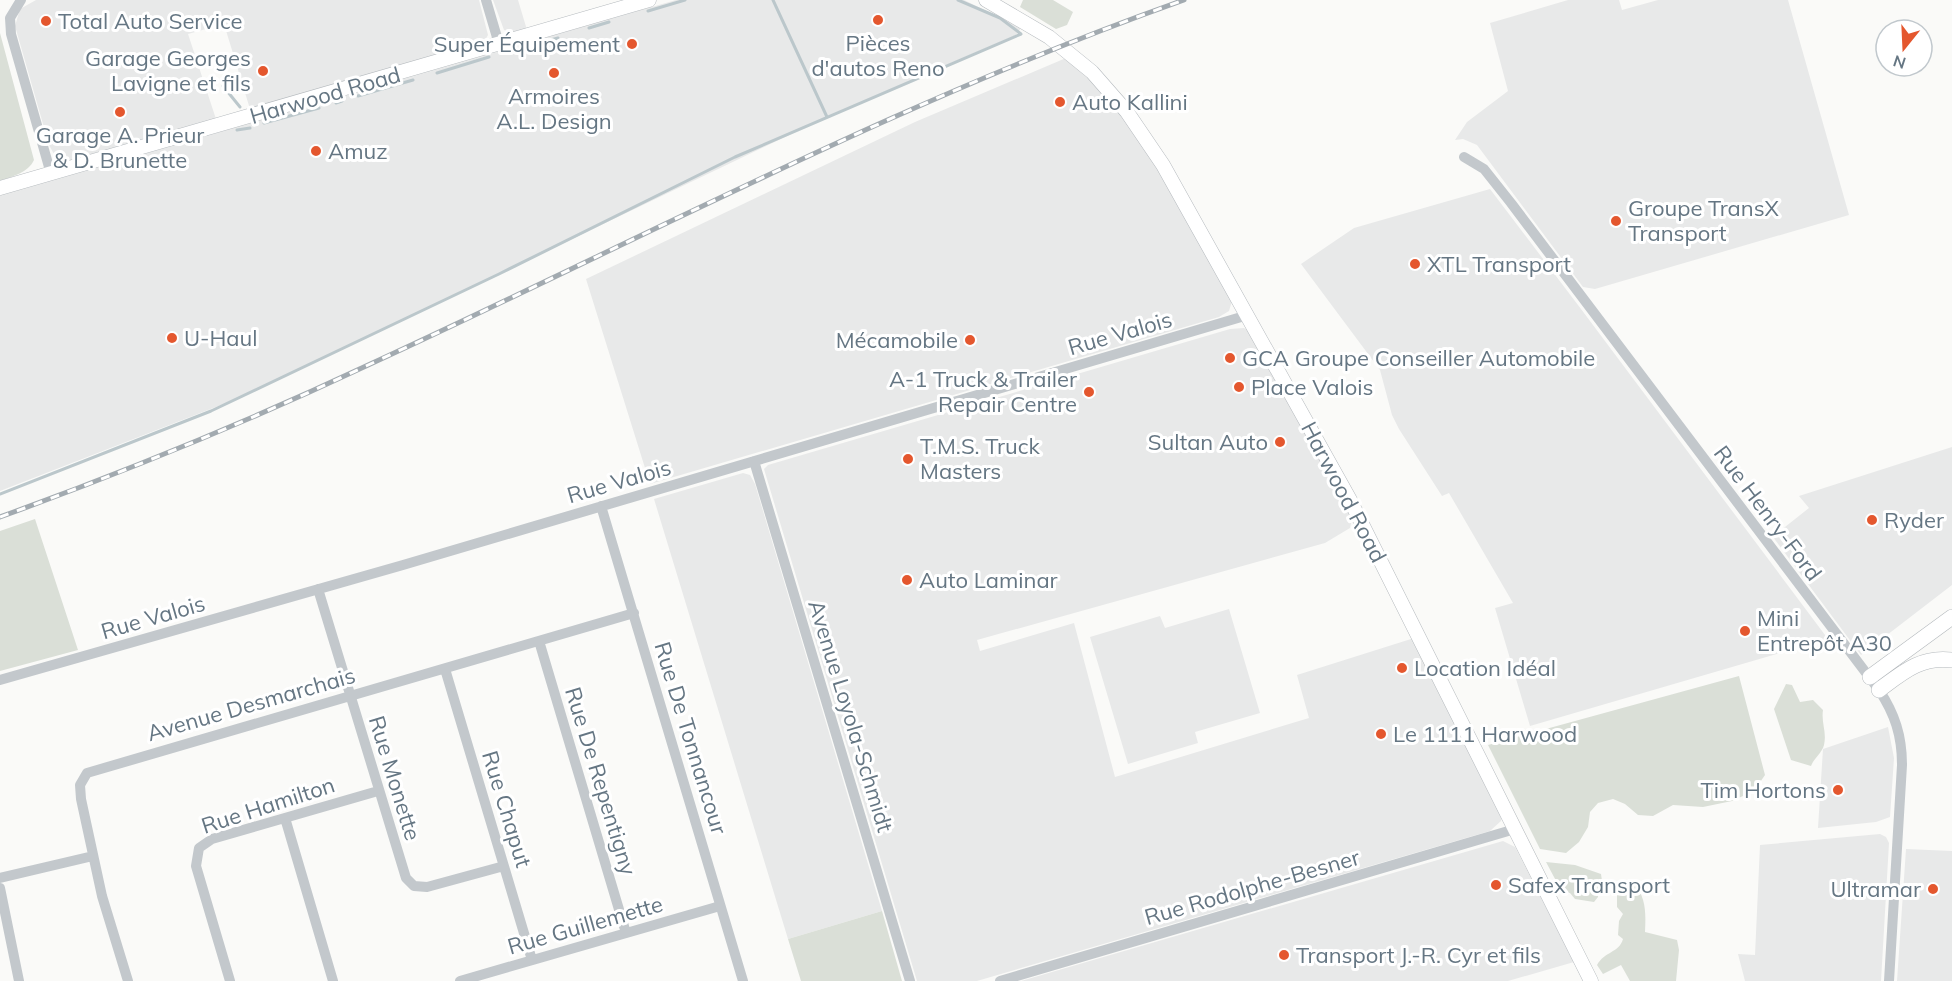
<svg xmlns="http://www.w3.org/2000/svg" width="1952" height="981" viewBox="0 0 1952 981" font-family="Mulish,sans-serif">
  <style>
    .built { fill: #e8e9e9 }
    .green { fill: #dadfd7 }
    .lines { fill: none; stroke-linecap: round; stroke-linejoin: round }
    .stream { stroke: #bbc7cb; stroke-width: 3 }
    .major-casing { stroke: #b5babe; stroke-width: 15 }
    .highway-casing { stroke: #b4b9bd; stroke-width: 16 }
    .minor { stroke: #c3c8cc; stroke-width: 10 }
    .major { stroke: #fff; stroke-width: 14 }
    .highway { stroke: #fff; stroke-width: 15 }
    .rail-casing { stroke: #a2aab0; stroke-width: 5 }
    .rail { stroke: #fff; stroke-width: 3; stroke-dasharray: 9; stroke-linecap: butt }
    .poi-dot { fill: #e4572e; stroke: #fff; stroke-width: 2 }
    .labels { text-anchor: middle; stroke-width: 6; stroke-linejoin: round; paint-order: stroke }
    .poi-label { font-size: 22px; fill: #657683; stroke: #fff; text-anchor: start }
    .street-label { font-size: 22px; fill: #657683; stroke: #fff }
  </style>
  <rect width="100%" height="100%" fill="#fafaf8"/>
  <!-- built -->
  <path class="built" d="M36,0h443l9,35 -4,7 -234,67 -26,-85 -36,10 28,85 -149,42 -12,-5 -6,-11 -34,-119 5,-17z
    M493,0h25l9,30 -16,3 -7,-3z
    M676,0h288l57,28 -5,7 -183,79 -589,282 -244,95v-295z
    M1568,0h51l3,10 36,-10h130l61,215 -254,74 -12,-2 -106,-142 -14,-6 -8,1 12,-18 41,-31 -18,-68z
    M1066,58l31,29 29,34 29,44 77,136 -3,10 -10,6 -569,167 -64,-205 329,-157z
    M1490,189l91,120 247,330 -298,87 -35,-118 18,-5 -64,-110 -7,3 -43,-67 -7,-14 -12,-45 -79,-106 53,-36z
    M1244,328l6,4 28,50 69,127 5,10 -2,9 -25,15 -348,97 3,11 94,-28 41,154 194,-59 -12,-43 114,-36 1,-2 90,180 -1,4 -11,10 -513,150h-60l-153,-512 4,-4 462,-136z
    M1952,447v138l-91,70 -91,-122 6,1 33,-26 -10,-12z
    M743,473l7,2 5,9 127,427 -94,28 -134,-440z
    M1229,609l31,104 -65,19 3,11 -70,21 -38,-127 70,-21 5,12z
    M1888,727l6,31 -4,59 -14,5 -58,6 5,-79z
    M1880,834l6,3 3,6 -8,138h-136l-7,-27 17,1 5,-110z
    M1503,841l12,6 59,115 -66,19h-487z
    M1906,849l46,2v130h-55z"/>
  <!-- green -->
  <path class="green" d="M1023,0h30l20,12 -6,13 -11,4 -36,-22z
    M0,33l34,127c-6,13 -21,16 -34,21z
    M35,519l43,131 -78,21v-140z
    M1739,676l26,99 -11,16 -22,10 -29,6 -30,-2 -20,11 -15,-1 -13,-11 -12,-5 -15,4 -8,9 -2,15 -9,15 -13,11 -26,-4 -52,-104z
    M1786,684l6,1 8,17 13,-2 10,10c-2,13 4,22 1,35 -2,8 -10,13 -13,21l-20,-6 -17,-51z
    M1546,862l29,3 26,9 1,7 -4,9v7l-4,5 -19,-3 -5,-6 -8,-1z
    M1633,881c13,17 13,30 12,51l32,8 2,10 -3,31h-46l-9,-16 -18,9 -6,-9c8,-14 22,-12 26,-26l-5,-4 1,-14 4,-7 -6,-7v-12l6,-11z
    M882,911l20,70h-101l-13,-42z"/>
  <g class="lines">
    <!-- stream -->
    <path class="stream" d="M773,0l54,117
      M648,11l37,-11
      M589,28l20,-6
      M543,42l15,-4
      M511,51l13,-3
      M437,73l52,-16
      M223,86l17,21
      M358,96l55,-16
      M336,103l6,-2
      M264,123l55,-15
      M237,130l13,-2
      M0,494l211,-83 288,-137 236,-117 286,-123 -21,-16 -42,-18"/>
    <defs>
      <path id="major" d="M986,0l63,37 43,35 35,40 36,53 187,335 241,481
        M0,188l649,-188"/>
      <path id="highway" d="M1870,677l82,-60
        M1879,690c24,-18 42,-34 73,-30"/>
    </defs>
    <!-- major casing -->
    <use href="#major" class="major-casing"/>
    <!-- highway casing -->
    <use href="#highway" class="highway-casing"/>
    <!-- minor -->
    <path class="minor" d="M21,0l-11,18 1,16 40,140
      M486,0l13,44
      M1464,157l20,12 27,34 368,487c16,24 23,46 23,75l-13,216
      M754,461l156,520
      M601,506l142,475
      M318,589l88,289 8,8 13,1 77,-21
      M539,641l87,292
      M445,669l87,291
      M0,680l403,-115 845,-250
      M285,818l48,163
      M0,878l93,-22
      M0,888l19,93
      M128,981l-26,-85 -21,-97 -1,-14 7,-12 547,-160
      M230,981l-34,-115 3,-18 13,-9 166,-48
      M460,981l260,-75
      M1000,981l515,-152"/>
    <!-- major -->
    <use href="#major" class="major"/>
    <!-- highway -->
    <use href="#highway" class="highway"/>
    <defs>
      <path id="rail" d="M0,517c124,-45 247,-95 366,-151 272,-125 535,-266 818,-366"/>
    </defs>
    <!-- rail casing -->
    <use href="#rail" class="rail-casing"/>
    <!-- rail -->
    <use href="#rail" class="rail"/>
  </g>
  <!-- markers -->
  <g class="poi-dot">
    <circle cx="878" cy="20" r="6"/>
    <circle cx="46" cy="21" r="6"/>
    <circle cx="632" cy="44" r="6"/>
    <circle cx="263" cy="71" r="6"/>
    <circle cx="554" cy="73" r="6"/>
    <circle cx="1060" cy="102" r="6"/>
    <circle cx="120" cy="112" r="6"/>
    <circle cx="316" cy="151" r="6"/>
    <circle cx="1616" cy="221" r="6"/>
    <circle cx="1415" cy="264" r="6"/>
    <circle cx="172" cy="338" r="6"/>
    <circle cx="970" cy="340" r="6"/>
    <circle cx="1230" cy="358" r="6"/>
    <circle cx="1239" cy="387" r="6"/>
    <circle cx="1089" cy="392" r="6"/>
    <circle cx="1280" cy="442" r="6"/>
    <circle cx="908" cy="459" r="6"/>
    <circle cx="1872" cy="520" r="6"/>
    <circle cx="907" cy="580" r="6"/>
    <circle cx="1745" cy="631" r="6"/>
    <circle cx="1402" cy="668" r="6"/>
    <circle cx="1381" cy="734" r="6"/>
    <circle cx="1838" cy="790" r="6"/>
    <circle cx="1496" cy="885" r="6"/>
    <circle cx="1933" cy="889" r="6"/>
    <circle cx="1284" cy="955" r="6"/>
  </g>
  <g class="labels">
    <!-- poi labels -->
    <g class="poi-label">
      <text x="58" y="29">Total Auto Service</text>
      <text x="878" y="51" text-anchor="middle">Pièces<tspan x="878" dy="25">d'autos Reno</tspan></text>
      <text x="620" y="52" text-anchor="end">Super Équipement</text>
      <text x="251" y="66" text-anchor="end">Garage Georges<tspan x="251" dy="25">Lavigne et fils</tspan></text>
      <text x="554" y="104" text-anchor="middle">Armoires<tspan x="554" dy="25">A.L. Design</tspan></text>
      <text x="1072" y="110">Auto Kallini</text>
      <text x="120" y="143" text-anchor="middle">Garage A. Prieur<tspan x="120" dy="25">&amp; D. Brunette</tspan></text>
      <text x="328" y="159">Amuz</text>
      <text x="1628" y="216">Groupe TransX<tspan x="1628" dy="25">Transport</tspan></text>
      <text x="1427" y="272">XTL Transport</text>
      <text x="184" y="346">U-Haul</text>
      <text x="958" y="348" text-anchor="end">Mécamobile</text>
      <text x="1242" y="366">GCA Groupe Conseiller Automobile</text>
      <text x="1077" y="387" text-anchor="end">A-1 Truck &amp; Trailer<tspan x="1077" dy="25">Repair Centre</tspan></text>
      <text x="1251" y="395">Place Valois</text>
      <text x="1268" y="450" text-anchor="end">Sultan Auto</text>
      <text x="920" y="454">T.M.S. Truck<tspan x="920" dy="25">Masters</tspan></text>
      <text x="1884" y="528">Ryder</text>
      <text x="919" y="588">Auto Laminar</text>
      <text x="1757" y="626">Mini<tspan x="1757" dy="25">Entrepôt A30</tspan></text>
      <text x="1414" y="676">Location Idéal</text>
      <text x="1393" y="742">Le 1111 Harwood</text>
      <text x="1826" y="798" text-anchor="end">Tim Hortons</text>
      <text x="1508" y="893">Safex Transport</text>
      <text x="1921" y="897" text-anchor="end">Ultramar</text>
      <text x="1296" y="963">Transport J.-R. Cyr et fils</text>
    </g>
    <!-- street labels -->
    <g class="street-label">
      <text transform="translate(325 95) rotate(-16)" y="8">Harwood Road</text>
      <text transform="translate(1120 333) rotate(-16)" y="8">Rue Valois</text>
      <text transform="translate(619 481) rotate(-16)" y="8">Rue Valois</text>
      <text transform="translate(1344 492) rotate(62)" y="8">Harwood Road</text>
      <text transform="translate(1768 513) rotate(53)" y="8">Rue Henry-Ford</text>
      <text transform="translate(153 617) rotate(-16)" y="8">Rue Valois</text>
      <text transform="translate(251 704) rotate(-16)" y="8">Avenue Desmarchais</text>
      <text transform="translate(851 716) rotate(73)" y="8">Avenue Loyola-Schmidt</text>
      <text transform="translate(691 738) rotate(73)" y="8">Rue De Tonnancour</text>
      <text transform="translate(395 778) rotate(73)" y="8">Rue Monette</text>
      <text transform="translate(601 781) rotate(73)" y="8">Rue De Repentigny</text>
      <text transform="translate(268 805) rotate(-18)" y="8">Rue Hamilton</text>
      <text transform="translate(507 809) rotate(73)" y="8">Rue Chaput</text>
      <text transform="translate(1252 887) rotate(-16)" y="8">Rue Rodolphe-Besner</text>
      <text transform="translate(585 925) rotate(-16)" y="8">Rue Guillemette</text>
    </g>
  </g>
  <!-- north arrow -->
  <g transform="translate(1904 48) rotate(198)"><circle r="28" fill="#ffffff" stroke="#c1c8cd" stroke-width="1.5"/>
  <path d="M0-4.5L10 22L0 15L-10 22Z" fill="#e4572e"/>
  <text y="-9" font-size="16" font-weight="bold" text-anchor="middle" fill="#657683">N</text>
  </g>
</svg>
